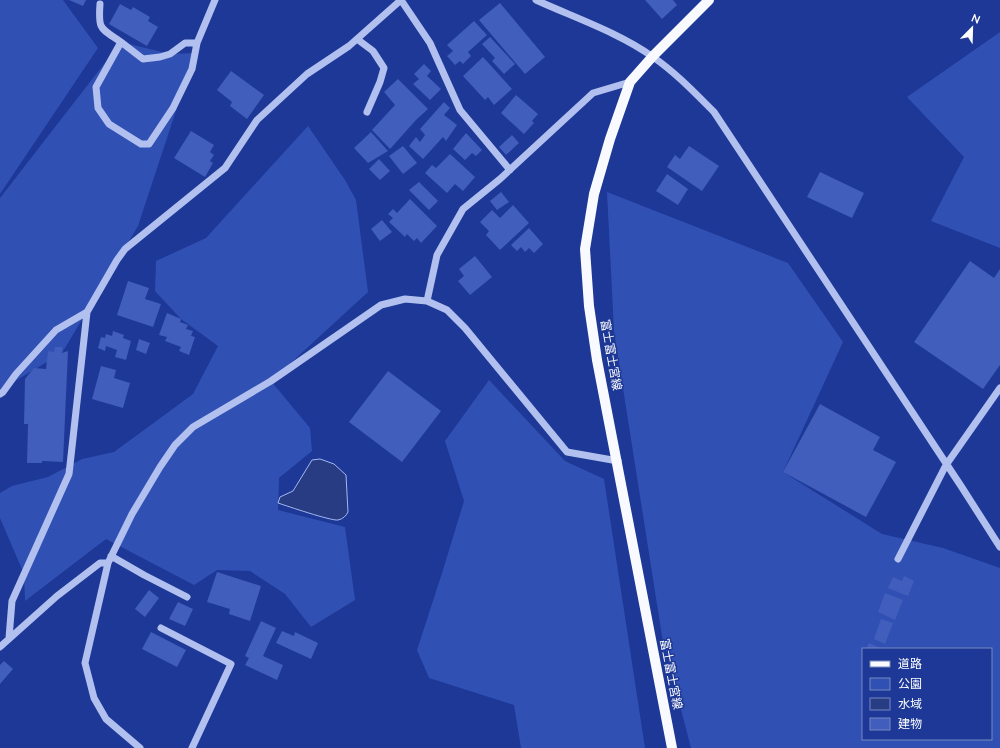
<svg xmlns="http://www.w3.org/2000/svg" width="1000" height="748" viewBox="0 0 1000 748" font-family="'Nunito Sans','Noto Sans JP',sans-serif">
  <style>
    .green { fill: #3150b4; fill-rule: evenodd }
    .water { fill: #283c84; stroke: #a4b8f1 }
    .building { fill: #415ebc }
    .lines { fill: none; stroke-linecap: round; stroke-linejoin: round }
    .minor { stroke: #b1c0ef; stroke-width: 7 }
    .major { stroke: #f9faff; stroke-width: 10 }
    .labels { text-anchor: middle; stroke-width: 3; stroke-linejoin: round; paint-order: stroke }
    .street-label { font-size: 12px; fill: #fff; stroke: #1d3896 }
  </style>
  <rect width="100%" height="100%" fill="#1d3896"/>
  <!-- green -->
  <path class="green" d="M0,0h63l35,48 -98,146z
    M1000,32v216l-69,-27 33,-64 -57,-60z
    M121,42l49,12 25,-1 -57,173 -76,127 -62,37v-192z
    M308,126l37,54 11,20 12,92 -97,89 39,47 2,23 -33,27 -1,32 67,17 10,73 -44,27 -26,-33 -35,-23 -33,-1 -23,15 -88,-46 -81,62 -1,-27 -24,-56v-25l12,-7 36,-9 34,-18 32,-7 79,-58 25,-48 -37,-27 -26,-28 1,-30 50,-23z
    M607,192l181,71 55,79 -60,130 99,62 61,14 57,20v180h-309l-29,-112 -48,-305zM863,649h128v90h-128z
    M489,380l76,81 39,18 41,269h-124l-7,-43 -85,-27 -12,-28 26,-80 21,-69 -19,-60z"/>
  <!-- water -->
  <path class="water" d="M320,459l14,5 12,11 2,37c-2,4 -5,7 -10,8 -7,1 -51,-14 -60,-17l2,-6 13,-6 19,-31z"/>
  <!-- building -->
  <path class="building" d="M69,0h17l-3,6z
    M645,0h28l4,5 -15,14z
    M500,3l45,54 -20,17 -46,-54z
    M120,4l11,6 2,-3 17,10 -2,4 10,6 -11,19 -38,-22z
    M474,21l13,14 -19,17 3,4 -8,8 -3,-3 -5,4 -8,-9 6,-5 -6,-6z
    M490,37l25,27 -11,10 -12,-13 3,-3 -13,-14z
    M483,57l29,32 -18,16 -6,-8 -3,3 -22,-24z
    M424,64l7,7 -4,5 14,13 -11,11 -17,-16 6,-5 -5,-5z
    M231,71l33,24 -17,24 -17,-13 2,-4 -15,-12z
    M398,79l30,30 -12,11 -26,29 -18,-19 23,-25 -11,-13z
    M516,95l22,19 -6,7 2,2 -10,11 -23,-21z
    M444,102l6,6 -6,7 13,10 -11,16 -3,-4 -20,22 -14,-13 7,-9 4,5 5,-7 -5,-6z
    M191,131l23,14 -4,7 4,3 -4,6 3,2 -8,14 -31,-19z
    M371,132l17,19 -20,12 -14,-15z
    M466,133l16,17 -6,6 -4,-3 -7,7 -12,-11z
    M512,135l7,8 -13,12 -7,-8z
    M403,146l14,17 -14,11 -14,-18z
    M689,146l30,20 -17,25 -35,-24 8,-12 5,4z
    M450,154l25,23 -12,14 -8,-7 -8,9 -22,-20 7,-8 4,3z
    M379,159l11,12 -10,9 -11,-11z
    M820,172l44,21 -12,25 -45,-21z
    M667,174l21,15 -10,16 -22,-14z
    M419,182l19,19 -9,9 -20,-20z
    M501,192l8,10 -12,8 -7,-9z
    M410,199l27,27 -16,17 -4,-5 -3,3 -7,-7 -2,3 -16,-15 4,-4 -5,-4 5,-5 4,4z
    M513,205l16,18 -29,27 -14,-15 3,-4 -9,-9 12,-12 8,8z
    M382,220l10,12 -12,9 -9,-12z
    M529,228l14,16 -9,9 -5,-5 -4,4 -4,-5 -4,4 -6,-6z
    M475,256l17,21 -22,18 -12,-14 6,-5 -5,-7z
    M970,261l24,17 6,-9v96l-17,24 -69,-47z
    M128,281l21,7 -4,11 16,5 -8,23 -36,-12z
    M167,313l14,6 -1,3 8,3 -2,4 7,2 -2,5 4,1 -6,18 -10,-4 2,-4 -16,-6 2,-4 -8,-2z
    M113,331l11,4 -1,3 8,3 -5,19 -11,-3 2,-7 -11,-4 -1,5 -7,-3 3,-11 4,1 1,-4 6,2z
    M139,339l11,4 -4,11 -10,-4z
    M55,347h7v6l6,-2 -5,111 -21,-1v2h-15l1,-39h-4l1,-45 9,-11 12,1 2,-18 6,1z
    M101,366l15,4 -2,8 16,5 -7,25 -31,-9z
    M388,371l53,40 -39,51 -53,-40z
    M820,404l60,33 -7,13 23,12 -30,55 -83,-45z
    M217,572l44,14 -11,35 -21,-7 1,-5 -23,-7z
    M904,576l10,5 -6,15 -20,-8 5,-11 9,4z
    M149,590l10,8 -14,19 -10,-8z
    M885,593l18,7 -8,20 -17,-8z
    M178,602l15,7 -8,17 -16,-7z
    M881,619l12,4 -8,21 -11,-5z
    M261,621l15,7 -13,28 20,9 -6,15 -32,-15 4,-7 -4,-2z
    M282,631l12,5 1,-4 23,11 -7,16 -35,-16z
    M151,632l35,18 -9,17 -35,-18z
    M869,643l13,6h-16z
    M4,661l9,8 -13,15v-19z"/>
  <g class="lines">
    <!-- minor -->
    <path class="minor" d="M401,0l29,43 30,67 50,60
      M536,0c37,17 84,33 117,57 23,16 42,36 61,55l247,374 39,61
      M100,4c-2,27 1,24 21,38
      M357,39l16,12 11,17 -4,14 -13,30
      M197,43h-12l-15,11 -10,3 -17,2 -22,-17 -25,45 2,21 11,16 32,20h8l24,-36 19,-39 5,-26 18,-43
      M427,301l10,-46 26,-46 37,-30 93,-86 37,-11
      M0,394l3,-2 13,-18 40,-44 31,-18
      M111,556l33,19 43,22
      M898,559l48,-94 54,-77
      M108,563l-23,100 9,35 12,21 34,29
      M161,628l70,36 -39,84
      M9,638l3,-37 57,-127 18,-162 30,-52 8,-11 100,-81 32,-48 50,-46 42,-28 52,-46
      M0,647l57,-51 43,-33h8l24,-49 28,-47 15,-22 18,-18 78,-46 110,-76 24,-6 22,2 20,9 18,18 102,124 51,9"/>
    <!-- major -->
    <path class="major" d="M672,748l-75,-388 -8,-54 -4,-57 9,-55 16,-55 20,-57 23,-26 56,-56"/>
  </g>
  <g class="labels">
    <!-- street labels -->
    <g class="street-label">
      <text transform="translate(611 355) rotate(80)" y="4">富士富士宮線</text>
      <text transform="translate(671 674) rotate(79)" y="4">富士富士宮線</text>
    </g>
  </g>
  <!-- legend -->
  <rect x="862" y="648" width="130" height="92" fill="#1d3896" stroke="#7788c0"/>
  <rect x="870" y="661" width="20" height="6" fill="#f9faff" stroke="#7788c0"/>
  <text x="898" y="668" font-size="12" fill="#ffffff">道路</text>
  <rect x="870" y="678" width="20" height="12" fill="#3150b4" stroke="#7788c0"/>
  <text x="898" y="688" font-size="12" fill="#ffffff">公園</text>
  <rect x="870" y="698" width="20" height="12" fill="#283c84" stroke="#7788c0"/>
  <text x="898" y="708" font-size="12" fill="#ffffff">水域</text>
  <rect x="870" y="718" width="20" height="12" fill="#415ebc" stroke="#7788c0"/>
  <text x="898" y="728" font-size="12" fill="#ffffff">建物</text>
  <!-- north arrow -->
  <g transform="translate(972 28) rotate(23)" stroke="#1d3896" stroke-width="3" paint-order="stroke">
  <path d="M0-3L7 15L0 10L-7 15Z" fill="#ffffff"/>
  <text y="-6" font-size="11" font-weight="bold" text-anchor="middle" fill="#ffffff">N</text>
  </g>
</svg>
